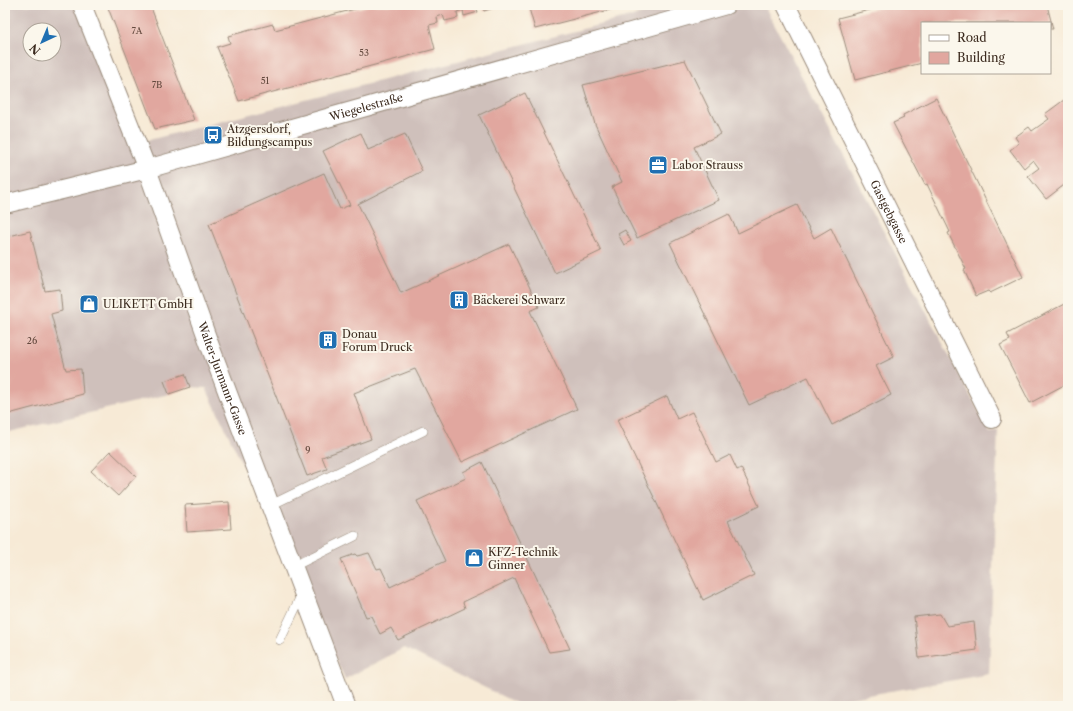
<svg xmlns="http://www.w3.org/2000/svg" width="1073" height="711" viewBox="0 0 1073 711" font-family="'Libre Caslon Text',serif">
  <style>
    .industrial { fill: #cfc0bb; fill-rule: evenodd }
    .building { fill: #e1a79f }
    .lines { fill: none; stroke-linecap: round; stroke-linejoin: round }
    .service-casing { stroke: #998a7a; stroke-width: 10 }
    .minor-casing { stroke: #998a7a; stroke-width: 20 }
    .service { stroke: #fff; stroke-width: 9 }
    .minor { stroke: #fff; stroke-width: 18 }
    .labels { text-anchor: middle; stroke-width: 4; stroke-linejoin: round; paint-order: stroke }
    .number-label { font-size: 9px; fill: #64493e }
    .street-label { font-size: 11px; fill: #3b2a1e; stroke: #fbf7ec }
    .poi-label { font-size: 11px; fill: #3b2a1e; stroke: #fbf7ec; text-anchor: start }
  </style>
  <rect width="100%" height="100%" fill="#fbf7ec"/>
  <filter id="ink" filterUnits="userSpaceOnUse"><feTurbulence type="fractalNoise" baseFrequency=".025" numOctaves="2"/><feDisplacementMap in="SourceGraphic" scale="8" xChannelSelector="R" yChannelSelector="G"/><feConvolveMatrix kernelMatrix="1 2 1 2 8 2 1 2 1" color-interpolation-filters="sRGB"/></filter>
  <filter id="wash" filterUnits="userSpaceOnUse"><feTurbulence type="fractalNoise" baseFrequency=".012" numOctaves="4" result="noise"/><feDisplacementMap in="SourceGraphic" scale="16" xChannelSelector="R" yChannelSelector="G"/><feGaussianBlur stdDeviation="0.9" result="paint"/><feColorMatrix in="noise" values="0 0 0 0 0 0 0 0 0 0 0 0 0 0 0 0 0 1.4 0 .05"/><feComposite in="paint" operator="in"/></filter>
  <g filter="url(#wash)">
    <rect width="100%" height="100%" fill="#f7ead6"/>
    <!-- industrial -->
    <path class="industrial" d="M5,5h82l54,137 536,-137h87l226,428 8,-4 -9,245 -184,32h-277l-12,-3 -112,-55 -59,31 -139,-291 -16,-1 -21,7 -164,39zM30,30h24v24h-24z"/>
    <g id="blocks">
      <!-- building -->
      <path class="building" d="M107,5h43l44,115 -39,9z
        M370,5h110l-4,2 2,5 -14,4 -1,-6 -6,2 1,6 -13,3 -2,-6 -6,2 1,6 -9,2 6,24 -196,52 -22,-54 13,-4 -2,-7 45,-12 2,6z
        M482,5h14l1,2 -13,4z
        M528,5h97v1l-90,23z
        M889,5h158l6,24h-3v-6h-128v40l-67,17 -17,-62z
        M685,60l36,74 -27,13 25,53 -82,38 -25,-51 10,-5 -27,-58 -12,-39z
        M525,93l76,158 -46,22 -76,-158z
        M1068,97v77l-2,1 2,7 -22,17 -18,-23 11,-8 -6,-8 -9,8 -14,-18 9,-7 -4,-6 14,-10 3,4 17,-12 -4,-5z
        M936,98l87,179 -33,16 -2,-2 -12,5 -12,-26 2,-1 -18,-36 2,-1 -23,-48 -2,1 -32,-62 11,-5 -1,-3z
        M361,133l7,17 37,-16 17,37 -64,33 43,89 108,-49 30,63 -9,4 47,98 -115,53 -47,-93 -61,24 17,46 -49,18 5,12 -20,7 -98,-252 115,-51 16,36 10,-4 -27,-54z
        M797,205l17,33 17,-10 63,129 -18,9 15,29 -59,30 -24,-48 -59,28 -79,-162 59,-29 9,19z
        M625,230l6,11 -7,4 -6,-11z
        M30,231l15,60 15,-2 2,22 -11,3 15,56 15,-1 2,25 -78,21v-178z
        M1068,302v81l-38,20 -30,-58 10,-5 -3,-6z
        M185,374l5,13 -21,7 -5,-13z
        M667,396l10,23 15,-7 24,50 14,-7 7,15 4,-2 18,38 -31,15 26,54 -51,25 -86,-180z
        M110,451l26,25 -18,20 -27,-25z
        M482,462l88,187 -21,3 -35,-74 -51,24 2,6 -67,32 -7,-12 -11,6 -9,-18 -5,1 -25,-58 14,-5 2,2 12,-3 8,16 4,-1 9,19 55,-26 -28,-60 49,-23 -3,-6z
        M229,502l2,27 -44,3 -2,-27z
        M940,614l7,12 27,-4 3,28 -58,8 -5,-41z"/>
    </g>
  </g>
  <g filter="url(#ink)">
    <use href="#blocks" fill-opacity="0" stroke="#998a7a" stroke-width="1"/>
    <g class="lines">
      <defs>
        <path id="service" d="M271,505l152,-74
          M294,566l61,-30
          M280,640l23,-48"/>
        <g id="minor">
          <path id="s1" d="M82,5l65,164 63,177 136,360"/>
          <path id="s2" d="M786,5l206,414"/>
          <path id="s3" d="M5,204l142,-35 579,-164"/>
        </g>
      </defs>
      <!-- service casing -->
      <use href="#service" class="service-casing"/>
      <!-- minor casing -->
      <use href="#minor" class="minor-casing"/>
      <!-- service -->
      <use href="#service" class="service"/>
      <!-- minor -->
      <use href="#minor" class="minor"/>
    </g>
  </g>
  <!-- icons -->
  <defs>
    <symbol id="bus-square" viewBox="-11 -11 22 22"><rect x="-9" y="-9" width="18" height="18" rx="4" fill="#1f6fb2" stroke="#fbf7ec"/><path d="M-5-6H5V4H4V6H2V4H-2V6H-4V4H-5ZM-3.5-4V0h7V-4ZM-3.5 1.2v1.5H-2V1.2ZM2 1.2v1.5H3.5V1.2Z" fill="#fff"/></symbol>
    <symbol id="office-square" viewBox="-11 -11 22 22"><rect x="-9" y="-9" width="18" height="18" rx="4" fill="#1f6fb2" stroke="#fbf7ec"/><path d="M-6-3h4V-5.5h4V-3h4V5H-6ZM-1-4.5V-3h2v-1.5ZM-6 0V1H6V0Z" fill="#fff"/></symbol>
    <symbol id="building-square" viewBox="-11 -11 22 22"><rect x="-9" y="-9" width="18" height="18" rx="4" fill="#1f6fb2" stroke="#fbf7ec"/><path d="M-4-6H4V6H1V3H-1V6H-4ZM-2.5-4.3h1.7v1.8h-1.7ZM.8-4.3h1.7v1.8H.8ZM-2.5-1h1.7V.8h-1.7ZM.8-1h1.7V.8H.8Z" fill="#fff"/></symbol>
    <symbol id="shop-square" viewBox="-11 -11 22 22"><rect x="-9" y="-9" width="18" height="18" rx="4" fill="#1f6fb2" stroke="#fbf7ec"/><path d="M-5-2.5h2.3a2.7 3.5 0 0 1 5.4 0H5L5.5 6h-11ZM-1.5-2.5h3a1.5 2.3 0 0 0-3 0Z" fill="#fff"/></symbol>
  </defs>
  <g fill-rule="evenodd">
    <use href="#bus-square" x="202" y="124" width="22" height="22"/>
    <use href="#office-square" x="647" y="154" width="22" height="22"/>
    <use href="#building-square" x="448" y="289" width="22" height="22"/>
    <use href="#shop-square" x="78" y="293" width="22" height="22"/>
    <use href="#building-square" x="317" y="329" width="22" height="22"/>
    <use href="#shop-square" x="463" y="547" width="22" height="22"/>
  </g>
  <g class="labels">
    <!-- number labels -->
    <g class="number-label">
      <text x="137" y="34">7A</text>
      <text x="364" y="56">53</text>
      <text x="265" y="84">51</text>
      <text x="157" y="88">7B</text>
      <text x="32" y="344">26</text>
      <text x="308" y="453">9</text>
    </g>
    <!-- street labels -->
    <g class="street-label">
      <text dy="4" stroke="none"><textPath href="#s3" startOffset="374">Wiegelestraße</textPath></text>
      <text dy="4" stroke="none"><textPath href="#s2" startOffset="231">Gastgebgasse</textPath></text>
      <text dy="4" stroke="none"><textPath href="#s1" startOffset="399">Walter-Jurmann-Gasse</textPath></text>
    </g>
    <!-- poi labels -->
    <g class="poi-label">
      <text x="227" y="133">Atzgersdorf,<tspan x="227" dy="13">Bildungscampus</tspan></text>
      <text x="672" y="169">Labor Strauss</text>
      <text x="473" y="304">Bäckerei Schwarz</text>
      <text x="103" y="308">ULIKETT GmbH</text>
      <text x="342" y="338">Donau<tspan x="342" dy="13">Forum Druck</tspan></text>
      <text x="488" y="556">KFZ-Technik<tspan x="488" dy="13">Ginner</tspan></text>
    </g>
  </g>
  <!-- margin -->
  <rect width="1073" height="711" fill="none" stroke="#fbf7ec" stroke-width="20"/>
  <!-- legend -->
  <rect x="921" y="22" width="130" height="52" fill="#fbf7ec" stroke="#aea59a"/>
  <rect x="929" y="35" width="20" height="6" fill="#ffffff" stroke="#aea59a"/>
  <text x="957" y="42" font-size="12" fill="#3b2a1e">Road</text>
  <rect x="929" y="52" width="20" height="12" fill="#e1a79f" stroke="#aea59a"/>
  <text x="957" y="62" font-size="12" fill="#3b2a1e">Building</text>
  <!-- north arrow -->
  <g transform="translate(42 42) rotate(224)"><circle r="19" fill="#fbf7ec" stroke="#aea59a"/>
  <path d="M0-3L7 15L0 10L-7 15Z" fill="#1f6fb2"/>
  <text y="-6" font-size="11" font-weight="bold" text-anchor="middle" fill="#3b2a1e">N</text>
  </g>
</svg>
